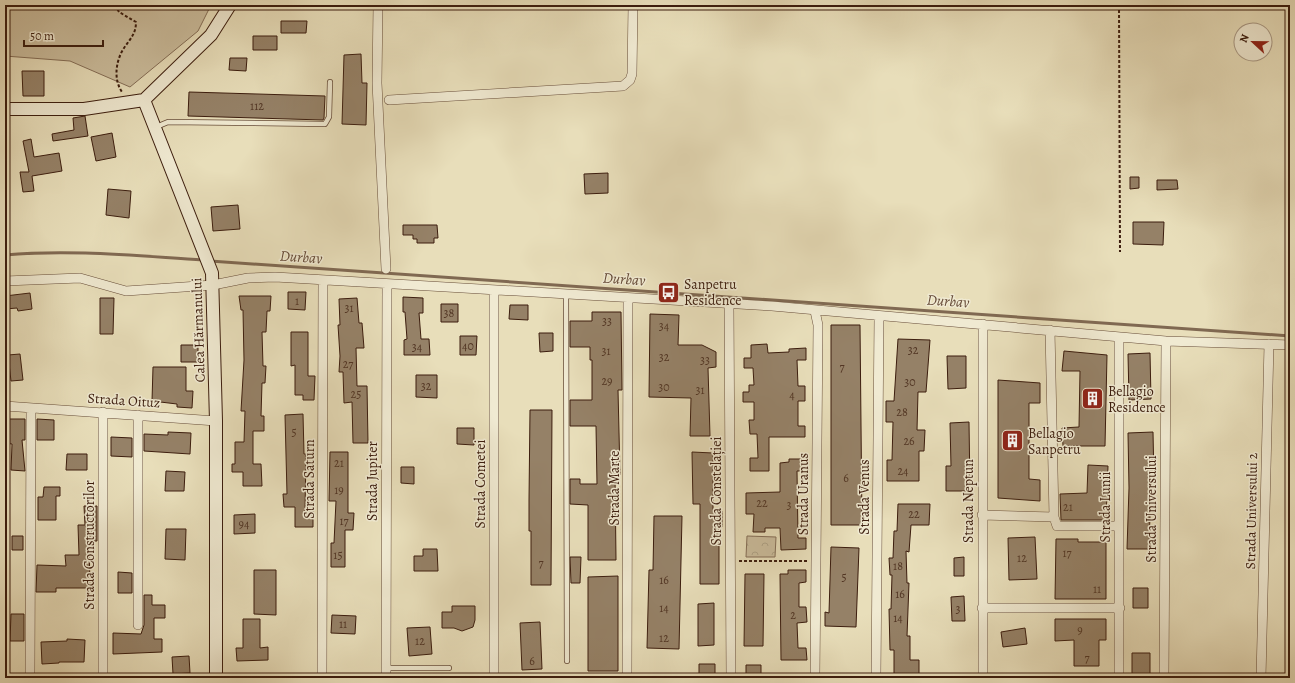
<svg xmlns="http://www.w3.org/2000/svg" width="1295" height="683" viewBox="0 0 1295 683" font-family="Alegreya,serif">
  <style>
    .grass { fill: #cbbd9d; stroke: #846d56 }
    .park { fill: url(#park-crowns); stroke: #846d56 }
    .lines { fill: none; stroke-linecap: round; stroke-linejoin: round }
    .stream { stroke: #806952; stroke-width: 3 }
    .building { fill: #958167; stroke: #3c1d0e }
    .lane-casing { stroke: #674d39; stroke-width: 6 }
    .street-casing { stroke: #674d39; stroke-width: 10 }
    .secondary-casing { stroke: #3c1d0e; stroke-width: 14 }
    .path { stroke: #3c1d0e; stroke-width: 2; stroke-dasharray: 3 2; stroke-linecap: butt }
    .lane { stroke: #f0ead2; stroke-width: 4.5 }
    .street { stroke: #f0ead2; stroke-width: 9 }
    .secondary { stroke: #f0ead2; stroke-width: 12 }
    .labels { text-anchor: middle; stroke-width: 3; stroke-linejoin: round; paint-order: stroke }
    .number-label { font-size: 12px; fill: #523624 }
    .poi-label { font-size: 14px; fill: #3c1d0e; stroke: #f0ead2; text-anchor: start }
    .street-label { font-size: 14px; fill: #3c1d0e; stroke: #f0ead2 }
    .water-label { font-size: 15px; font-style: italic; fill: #644936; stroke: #f0ead2 }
  </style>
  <defs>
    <pattern id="park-crowns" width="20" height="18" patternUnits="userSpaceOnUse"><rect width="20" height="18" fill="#cbbd9d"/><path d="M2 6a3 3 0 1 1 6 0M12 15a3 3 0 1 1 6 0" fill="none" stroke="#afa286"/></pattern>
  </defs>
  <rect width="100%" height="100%" fill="#e8deba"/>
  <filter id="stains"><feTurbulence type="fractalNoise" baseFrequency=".005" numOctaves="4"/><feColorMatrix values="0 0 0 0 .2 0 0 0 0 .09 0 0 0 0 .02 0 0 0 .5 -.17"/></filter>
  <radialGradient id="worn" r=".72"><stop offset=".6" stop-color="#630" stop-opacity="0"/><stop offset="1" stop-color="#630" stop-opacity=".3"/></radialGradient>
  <!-- grass -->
  <path class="grass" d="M5,5h206l-13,26 -68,56 -60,-26 -65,-5z"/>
  <!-- park -->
  <path class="park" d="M747,536l29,1 -1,20h-29z"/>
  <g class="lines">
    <!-- stream -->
    <path class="stream" d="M5,255c66,-6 132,1 198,5
      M210,261l1080,75"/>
  </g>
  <!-- building -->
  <path class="building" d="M281,21h26l-1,12h-25z
    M253,36h24v14h-24z
    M361,54l1,29h5l-1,42 -24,-1 2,-69z
    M230,58h17l-1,13 -17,-1z
    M22,71h22v25h-21z
    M189,92l136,4 -1,22 -1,2 -135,-4z
    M85,116l3,20 -35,5 -1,-7 22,-4 -1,-12z
    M112,133l4,24 -20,4 -5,-24z
    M31,139l3,18 25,-4 3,18 -30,5 2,15 -11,1 -3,-20h9l-6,-31z
    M608,173v20l-23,1 -1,-20z
    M1130,177h9v11l-9,1z
    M1157,180h20l1,9 -21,1z
    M108,189l23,2 -2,27 -23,-3z
    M238,205l2,24 -27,2 -2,-24z
    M1133,222h31l-1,23 -30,-1z
    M403,225h34l1,13h-4v5h-17v-4h-4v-4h-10z
    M288,292h18l-1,18 -17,-1z
    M30,293l2,16 -14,2 -1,-3 -12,1v-13z
    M239,296h32l-1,15h-3l-1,21h-4l1,34h3l-1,17h-3l-1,33h3v15h-11v33h8l1,22h-19v-14h-11v-8h3v-22h9l1,-31h-4l3,-51 -1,-50h-2z
    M403,297l20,1v15h-4l2,26h8l1,16h-26v-15l3,-1 -2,-27h-2z
    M100,298h14l-1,36h-13z
    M357,298l2,25h3l2,25h-8l1,38h10l1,57h-15l-1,-41 -8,1 -1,-31h-4l1,-16 -2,-31h2l-1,-26z
    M441,304h17v18h-17z
    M510,305h18v15l-19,-1z
    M592,312h29l1,78h-4l2,85h-5l1,85h-28v-55l-18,-1v-25h10v5h17l-1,-58h-26v-26h22v-40h-2v-13h-20v-26h22z
    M650,314l29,1 -1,30h24l14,7v15l-8,1 2,68h-20l1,-38 -42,-1z
    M831,325h29l2,200h-31z
    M291,332h17v44h7l-1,24h-11v-5h-8v-30l-4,1z
    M539,333h14v18l-13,1z
    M460,336h17l-1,19h-16z
    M898,339l32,1 -4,52h-8l-1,38h8l-1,21h-5v30h-32v-21h5l1,-38h-7v-21h8z
    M767,344l1,9 21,-1v-3l17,-1v12h-9l1,26h7v15h-7v25h7v11h-36v34h-19v-13h8l-1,-24h-7l-1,-14h5v-18h-11v-10h6v-7h5l-1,-17h-9v-10h7v-13z
    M181,345h17v17h-17z
    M1064,351l43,4 -2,91h-42l-1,-18 17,-1 1,-56h-18z
    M1150,353l1,46 -22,1 -1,-46z
    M20,354l3,26 -12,1 -3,-26z
    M947,356h19v32l-18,1z
    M153,367h33v24h7l-1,17 -15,-1v-3l-25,-3z
    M416,375h21v23l-21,-1z
    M998,380l42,3v20h-11v76l11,1v21l-42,-3z
    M530,410h22l-1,175h-20v-54h-2v-31z
    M303,414l1,40h2l-1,57h8v16h-18v-20h-11l-1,-13h4l-2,-79z
    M9,419h16v21h-3l3,31 -14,-1 1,-26 -7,-1v-19h4z
    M37,419l17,1v20h-17z
    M969,422l1,69h-24v-25h5l-1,-43z
    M457,428h17v17l-17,-1z
    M168,432l23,1 -1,21 -46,-3v-17l24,1z
    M1153,432l1,48h-3l-2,69h-22l2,-61 -1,-55z
    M111,437l21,1v19l-21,-1z
    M330,452h18v61h6l-1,17h-8v37h-14v-24h3l2,-42h-7z
    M692,452l21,1v59l9,-1v16h-3v57h-19v-80h-7z
    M67,454h20v16h-21z
    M789,459h16v12h-8l1,67h8v11l-25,1 -1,-22h-15v4h-12l1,-18h-8v-21l34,-1v-29l9,-1z
    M1088,465l20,1 -2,54h-45l-1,-26 27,-1z
    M401,467h13v17l-13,-1z
    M166,471l19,1 -1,19h-19z
    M44,487h16v9h-4v24h-18v-23h5z
    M898,504h32l-1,21h-18l-2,27 -3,-1 1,32h2l-2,53h3v24h9v18h-25v-28h-4l-1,-41h2l1,-34h-2l-1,-17h4l1,-27h3z
    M84,506h13v35h-8l1,47h-34v4h-20l1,-27 29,1 -1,-11h14l-1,-30h7z
    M255,514v19l-21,1v-19z
    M654,516h28l-3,133 -32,-1 2,-78h4z
    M166,529h20l-1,31 -20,-1z
    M12,536h11v14h-11z
    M1035,537l2,42 -28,1 -1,-42z
    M1056,539h22v3h28v57h-51z
    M831,547l28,1 -3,79 -31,-1v-14l4,1z
    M423,549h14l1,22h-24v-15h9z
    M570,557h11l-1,26h-9z
    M964,557v19h-10v-18z
    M254,570h22v45l-22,-1z
    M788,570h18v12l-7,1v24h7l1,15 -10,1 1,25h8l1,12h-26l-1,-86h8z
    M118,572l14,1v20h-14z
    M745,574h19l-1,72h-19z
    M618,576v95h-30v-94z
    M1133,588h15v20h-15z
    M144,595h8v10h13v13h-11v21h8v13l-49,2v-21l28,1 3,-9z
    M964,596l1,25h-13l-1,-24z
    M714,603v42l-16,1v-42z
    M452,606h23v14l-2,7 -11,4 -8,-3h-12v-16h10z
    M11,614h13v27h-14z
    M332,615l24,1 -1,18 -24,-1z
    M243,619h17v29l8,-1v13l-31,1 -1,-13h7z
    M1055,619h51v21h-7v26h-25v-26l-19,1z
    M540,622l2,47 -20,1 -2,-47z
    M430,627l2,27 -23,2 -2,-28z
    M1025,628l2,16 -24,3 -2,-15z
    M67,639l18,1 -1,22h-25v1l-17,1 -1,-22 26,-1z
    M1132,653h18v24h-18z
    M189,656l1,17 -17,1 -1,-17z
    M699,664h16v14h-16z
    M746,665h15v13h-15z"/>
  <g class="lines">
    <defs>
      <path id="lane" d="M156,127l12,-5 157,2 4,-7 1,-35
        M5,203v13
        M566,294l1,367
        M386,668h63"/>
      <path id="street" d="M378,5l-1,78 9,186
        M389,100l234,-14 7,-6 2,-6 1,-69
        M5,281l75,-3 46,13 87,-6 35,-7 27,-1 497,29 394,35 124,4
        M729,304l2,374
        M983,324v354
        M1050,330l4,187
        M5,406l211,15
        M138,415v210
        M982,515l72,2 3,9h62
        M982,608h138
        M30,673l1,-265
        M103,678v-266
        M322,678l1,-398
        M386,678l1,-394
        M494,678v-388
        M627,678l1,-380
        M815,678l3,-353 -3,-14
        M876,678l3,-361
        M1119,678v-341
        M1164,678l2,-337
        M1261,678l8,-334"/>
      <path id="secondary" d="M144,100l68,173 4,148v257
        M144,100l67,-65 19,-30
        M5,109h79l60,-9"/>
    </defs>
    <!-- lane casing -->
    <use href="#lane" class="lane-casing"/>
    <!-- street casing -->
    <use href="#street" class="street-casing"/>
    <!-- secondary casing -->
    <use href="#secondary" class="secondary-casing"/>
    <!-- path -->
    <path class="path" d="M115,5l4,7 17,10c0,12 -6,17 -12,26 -8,12 -11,31 -2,44
      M1119,5l1,247
      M739,561h68"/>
    <!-- lane -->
    <use href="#lane" class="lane"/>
    <!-- street -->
    <use href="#street" class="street"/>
    <!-- secondary -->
    <use href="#secondary" class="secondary"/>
  </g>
  <!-- icons -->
  <defs>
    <symbol id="bus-square" viewBox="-11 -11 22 22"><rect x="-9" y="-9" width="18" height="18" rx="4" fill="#8f2418" stroke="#f0ead2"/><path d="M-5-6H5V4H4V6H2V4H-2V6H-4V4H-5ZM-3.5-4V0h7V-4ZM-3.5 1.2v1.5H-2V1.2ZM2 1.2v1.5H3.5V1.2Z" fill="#fff"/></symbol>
    <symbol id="building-square" viewBox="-11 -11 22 22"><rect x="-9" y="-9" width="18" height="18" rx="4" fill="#8f2418" stroke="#f0ead2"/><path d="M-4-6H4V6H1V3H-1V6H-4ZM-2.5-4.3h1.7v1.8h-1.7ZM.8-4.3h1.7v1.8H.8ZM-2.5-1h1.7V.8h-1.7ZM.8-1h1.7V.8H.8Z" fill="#fff"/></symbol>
  </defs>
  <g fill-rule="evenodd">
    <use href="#bus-square" x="656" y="280" width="25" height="25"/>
    <use href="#building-square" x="1080" y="386" width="25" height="25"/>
    <use href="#building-square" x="1000" y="428" width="25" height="25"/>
  </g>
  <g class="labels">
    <!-- number labels -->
    <g class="number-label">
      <text x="257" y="110">112</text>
      <text x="297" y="305">1</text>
      <text x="349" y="312">31</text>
      <text x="449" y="317">38</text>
      <text x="607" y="325">33</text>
      <text x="664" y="330">34</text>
      <text x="468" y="350">40</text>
      <text x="417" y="351">34</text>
      <text x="913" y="354">32</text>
      <text x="606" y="355">31</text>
      <text x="664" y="361">32</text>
      <text x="705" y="364">33</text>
      <text x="348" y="368">27</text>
      <text x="842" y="371">7</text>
      <text x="607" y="385">29</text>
      <text x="910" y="386">30</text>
      <text x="426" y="390">32</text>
      <text x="664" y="391">30</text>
      <text x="700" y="394">31</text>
      <text x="356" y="398">25</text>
      <text x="792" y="399">4</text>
      <text x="902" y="416">28</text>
      <text x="294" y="436">5</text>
      <text x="909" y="445">26</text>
      <text x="339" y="467">21</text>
      <text x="903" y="475">24</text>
      <text x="846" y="482">6</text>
      <text x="339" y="494">19</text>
      <text x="762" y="507">22</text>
      <text x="789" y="509">3</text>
      <text x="1068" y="511">21</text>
      <text x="914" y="518">22</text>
      <text x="344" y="525">17</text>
      <text x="244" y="528">94</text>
      <text x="1067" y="557">17</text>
      <text x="338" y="559">15</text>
      <text x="1022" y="562">12</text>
      <text x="541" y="567">7</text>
      <text x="898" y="570">18</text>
      <text x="844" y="581">5</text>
      <text x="664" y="584">16</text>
      <text x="1097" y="593">11</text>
      <text x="900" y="598">16</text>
      <text x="664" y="612">14</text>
      <text x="958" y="613">3</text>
      <text x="793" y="619">2</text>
      <text x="898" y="622">14</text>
      <text x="343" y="628">11</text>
      <text x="1080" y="634">9</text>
      <text x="664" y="642">12</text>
      <text x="420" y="645">12</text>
      <text x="1087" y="662">7</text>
      <text x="532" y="665">6</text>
    </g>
    <!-- poi labels -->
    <g class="poi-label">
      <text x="684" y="289">Sanpetru<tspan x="684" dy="16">Residence</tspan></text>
      <text x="1108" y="396">Bellagio<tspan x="1108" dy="16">Residence</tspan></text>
      <text x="1028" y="438">Bellagio<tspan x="1028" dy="16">Sanpetru</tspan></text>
    </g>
    <!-- street labels -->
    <g class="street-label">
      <text transform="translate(198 330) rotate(-92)" y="5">Calea Hărmanului</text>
      <text transform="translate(124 400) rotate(4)" y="5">Strada Oituz</text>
      <text transform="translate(309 479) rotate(-90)" y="5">Strada Saturn</text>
      <text transform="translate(372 481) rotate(-90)" y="5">Strada Jupiter</text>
      <text transform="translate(480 484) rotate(-90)" y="5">Strada Cometei</text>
      <text transform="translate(614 488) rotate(-90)" y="5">Strada Marte</text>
      <text transform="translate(716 491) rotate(-90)" y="5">Strada Constelației</text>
      <text transform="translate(803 494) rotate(-90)" y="5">Strada Uranus</text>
      <text transform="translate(864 497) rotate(-90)" y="5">Strada Venus</text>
      <text transform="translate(968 501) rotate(-90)" y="5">Strada Neptun</text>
      <text transform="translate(1105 507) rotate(-90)" y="5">Strada Lunii</text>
      <text transform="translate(1151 509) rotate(-90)" y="5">Strada Universului</text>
      <text transform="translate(1251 511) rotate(-89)" y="5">Strada Universului 2</text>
      <text transform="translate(89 545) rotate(-90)" y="5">Strada Constructorilor</text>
    </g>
    <!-- water labels -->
    <g class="water-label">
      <text transform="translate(301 257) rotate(4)" y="5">Durbav</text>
      <text transform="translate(624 279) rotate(4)" y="5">Durbav</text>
      <text transform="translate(948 301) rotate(4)" y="5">Durbav</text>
    </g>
  </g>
  <!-- margin -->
  <rect width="1295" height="683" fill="none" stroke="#e8deba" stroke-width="20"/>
  <rect x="6" y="6" width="1283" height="671" fill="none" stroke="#3c1d0e" stroke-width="2"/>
  <rect x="10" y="10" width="1275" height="663" fill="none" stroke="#3c1d0e"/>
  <!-- north arrow -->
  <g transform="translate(1253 42) rotate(292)"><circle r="19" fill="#f0ead2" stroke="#a89884"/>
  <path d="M0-3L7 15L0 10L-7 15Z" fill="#8f2418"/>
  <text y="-6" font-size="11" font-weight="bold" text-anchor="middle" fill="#3c1d0e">N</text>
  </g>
  <!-- scale -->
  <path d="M24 40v6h79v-6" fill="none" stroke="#3c1d0e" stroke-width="2"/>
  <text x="30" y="40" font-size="12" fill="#3c1d0e" stroke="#f0ead2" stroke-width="3" paint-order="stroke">50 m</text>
  <rect width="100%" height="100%" filter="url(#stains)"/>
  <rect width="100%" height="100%" fill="url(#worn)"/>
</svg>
